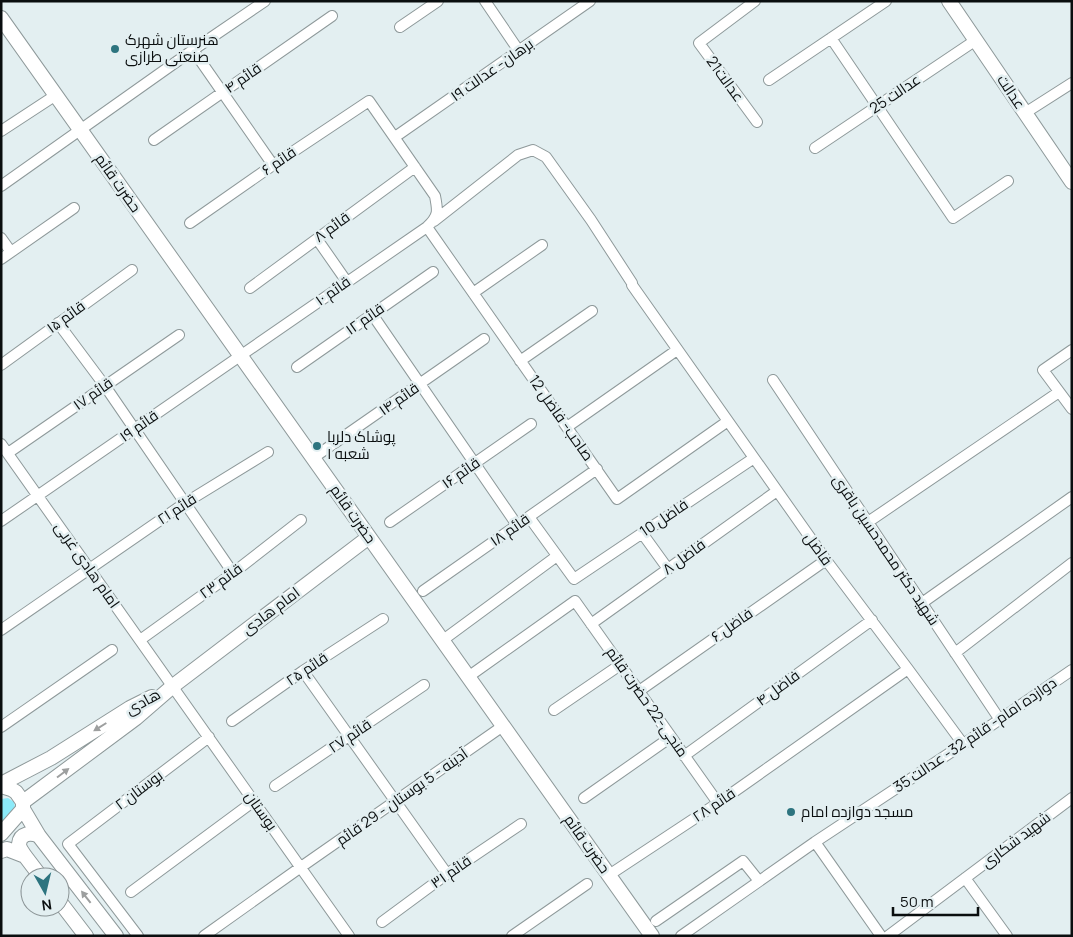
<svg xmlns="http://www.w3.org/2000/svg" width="1073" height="937" viewBox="0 0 1073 937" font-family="Manrope,Cairo,sans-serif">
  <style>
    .green { fill: #8ceaf9 }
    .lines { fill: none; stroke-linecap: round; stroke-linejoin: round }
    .street-casing { stroke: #8e999a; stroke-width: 12 }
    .secondary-casing { stroke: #8e999a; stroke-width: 16 }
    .street { stroke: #fff; stroke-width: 10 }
    .secondary { stroke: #fff; stroke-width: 14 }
    .oneway { fill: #9d9f9f }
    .poi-dot { fill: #2d747f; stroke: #e3eff1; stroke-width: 2 }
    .labels { text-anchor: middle; stroke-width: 5; stroke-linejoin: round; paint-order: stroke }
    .poi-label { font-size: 15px; fill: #0a0e0f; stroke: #e3eff1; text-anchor: start }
    .street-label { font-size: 15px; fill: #0a0e0f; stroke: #e3eff1 }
  </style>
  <rect width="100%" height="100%" fill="#e3eff1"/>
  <!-- green -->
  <path class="green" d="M8,798l6,4 1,5 -14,17v-25z"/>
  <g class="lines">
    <defs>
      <path id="street" d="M485,1l34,50
        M755,1l-56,42 58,79
        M400,27l38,-26
        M831,38l122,180 55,-37
        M193,50l80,115
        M769,80l117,-79
        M1025,113l47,-30
        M1,131l55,-36
        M395,137l195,-136
        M154,140l178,-124
        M815,148l161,-108
        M1,186l192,-136 72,-49
        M434,221l84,-66 15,-5 13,7 45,63 41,63v2l194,275 82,109 55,75
        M427,227l190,272 111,-78
        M1,238l10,14
        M317,239l30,43
        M1,259l73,-51
        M250,288l165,-121
        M473,293l69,-48
        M372,314l145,211
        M58,323l47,63 128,187
        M1072,350l-29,20 29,39
        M520,361l72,-50
        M1,365l131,-95
        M297,367l136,-95
        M773,380l227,340
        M567,427l110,-77
        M1,444l348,492
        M8,453l171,-118
        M313,458l171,-119
        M529,517l45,62 180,-121
        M1,521l426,-294c12,-11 11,-16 8,-31l-66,-95 -96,64 -83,58
        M390,522l141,-98
        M868,522l191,-130
        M642,533l26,36
        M423,591l174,-122
        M922,603l150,-106
        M591,624l186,-133
        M1,630l184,-127 83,-51
        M140,640l93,-67 68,-53
        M443,640l114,-84
        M955,653l117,-90
        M303,671l144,203
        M468,677l107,-76 143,202
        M639,691l187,-131
        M554,710l66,-45
        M232,721l71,-50 80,-52
        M1,727l111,-77
        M684,756l188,-136
        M275,786l149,-101
        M584,798l87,-61
        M815,842l66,94
        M609,875l109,-72 190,-134
        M965,878l42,58
        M131,892l123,-91
        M656,921l87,-60 16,20
        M382,922l65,-48 74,-50
        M138,936l-70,-92 141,-107
        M204,936l97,-69 202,-141
        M512,936l75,-52
        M681,936l134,-94 165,-109 92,-63
        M888,936l184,-138"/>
      <path id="secondary" d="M949,1l123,181
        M1,18l651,918
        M1,784l50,-26 79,-50 22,-11
        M1,786l10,3 5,3 7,10v7l-22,25
        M23,802l113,-84 37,-32 196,-149
        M23,809l16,27 77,100
        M1,851l6,-2 18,7 16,21
        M25,856c-2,-3 -6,-8 -6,-12 1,-11 12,-12 20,-8
        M60,902l26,34"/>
    </defs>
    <!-- street casing -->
    <use href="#street" class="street-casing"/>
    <!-- secondary casing -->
    <use href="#secondary" class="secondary-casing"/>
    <!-- street -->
    <use href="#street" class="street"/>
    <!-- secondary -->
    <use href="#secondary" class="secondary"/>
  </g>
  <!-- one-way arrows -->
  <defs><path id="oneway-solid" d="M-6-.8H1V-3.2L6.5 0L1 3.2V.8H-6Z" transform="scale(1.25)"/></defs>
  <g class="oneway">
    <use href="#oneway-solid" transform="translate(100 727) rotate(148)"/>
    <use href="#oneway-solid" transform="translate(63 773) rotate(-37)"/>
    <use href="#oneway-solid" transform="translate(86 897) rotate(-128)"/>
  </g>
  <!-- markers -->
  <g class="poi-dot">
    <circle cx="115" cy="49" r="5"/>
    <circle cx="317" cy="446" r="5"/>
    <circle cx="791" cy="812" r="5"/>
  </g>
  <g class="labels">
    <!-- poi labels -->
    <g class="poi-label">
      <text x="125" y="45">هنرستان شهرک<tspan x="125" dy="17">صنعتی طرازی</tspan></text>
      <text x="327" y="442">پوشاک دلربا<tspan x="327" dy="17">شعبه ۱</tspan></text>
      <text x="801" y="817">مسجد دوازده امام</text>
    </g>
    <!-- street labels -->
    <g class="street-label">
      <text transform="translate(492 70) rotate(-35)" y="5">برهان- عدالت ۱۹</text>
      <text transform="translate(243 78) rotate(-35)" y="5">قائم ۴</text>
      <text transform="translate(725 79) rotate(54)" y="5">21عدالت</text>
      <text transform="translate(1011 92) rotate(56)" y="5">عدالت</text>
      <text transform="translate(895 94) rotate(-34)" y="5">عدالت 25</text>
      <text transform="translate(279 161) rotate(-34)" y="5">قائم ۶</text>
      <text transform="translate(118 183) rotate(55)" y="5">حضرت قائم</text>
      <text transform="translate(332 227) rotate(-36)" y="5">قائم ۸</text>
      <text transform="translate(333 291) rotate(-35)" y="5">قائم ۱۰</text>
      <text transform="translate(66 317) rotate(-36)" y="5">قائم ۱۵</text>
      <text transform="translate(365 319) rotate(-35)" y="5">قائم ۱۲</text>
      <text transform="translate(93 394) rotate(-35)" y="5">قائم ۱۷</text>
      <text transform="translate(399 399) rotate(-35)" y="5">قائم ۱۴</text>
      <text transform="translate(561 418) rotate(55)" y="5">صاحب- فاضل 12</text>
      <text transform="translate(139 426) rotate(-35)" y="5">قائم ۱۹</text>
      <text transform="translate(461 473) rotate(-35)" y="5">قائم ۱۶</text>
      <text transform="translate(177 509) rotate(-33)" y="5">قائم ۲۱</text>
      <text transform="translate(353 514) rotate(55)" y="5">حضرت قائم</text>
      <text transform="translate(664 518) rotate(-34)" y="5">فاضل 10</text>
      <text transform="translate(510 530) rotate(-35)" y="5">قائم ۱۸</text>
      <text transform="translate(818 549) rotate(54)" y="5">فاضل</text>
      <text transform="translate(886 550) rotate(56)" y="5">شهید دکتر محمدحسین باقری</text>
      <text transform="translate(684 557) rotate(-36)" y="5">فاضل ۸</text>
      <text transform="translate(87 565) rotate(55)" y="5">امام هادی غربی</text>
      <text transform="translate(221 581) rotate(-36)" y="5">قائم ۲۳</text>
      <text transform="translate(271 611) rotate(-37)" y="5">امام هادی</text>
      <text transform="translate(732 625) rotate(-35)" y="5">فاضل ۶</text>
      <text transform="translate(307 669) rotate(-34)" y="5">قائم ۲۵</text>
      <text transform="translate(778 688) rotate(-36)" y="5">فاضل ۴</text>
      <text transform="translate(143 702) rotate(-29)" y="5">هادی</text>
      <text transform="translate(647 702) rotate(55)" y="5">منجی-22 حضرت قائم</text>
      <text transform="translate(975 735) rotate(-34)" y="5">دوازده امام- قائم 32- عدالت 35</text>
      <text transform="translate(350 736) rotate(-34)" y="5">قائم ۲۷</text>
      <text transform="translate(139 790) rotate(-37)" y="5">بوستان ۲</text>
      <text transform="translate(402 797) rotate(-35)" y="5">آدینه - 5 بوستان - 29 قائم</text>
      <text transform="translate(714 805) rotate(-34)" y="5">قائم ۲۸</text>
      <text transform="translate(261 811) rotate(55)" y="5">بوستان</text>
      <text transform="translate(1016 840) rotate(-37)" y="5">شهید شکاری</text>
      <text transform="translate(587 844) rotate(55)" y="5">حضرت قائم</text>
      <text transform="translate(451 872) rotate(-35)" y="5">قائم ۳۱</text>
    </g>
  </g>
  <!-- border -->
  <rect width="1073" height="937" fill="none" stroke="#0a0e0f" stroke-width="5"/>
  <!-- north arrow -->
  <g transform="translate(45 892) rotate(172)"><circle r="24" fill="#e3eff1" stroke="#8c9597"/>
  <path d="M0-4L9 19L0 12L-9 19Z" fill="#2d747f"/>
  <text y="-8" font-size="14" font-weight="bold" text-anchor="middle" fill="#0a0e0f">N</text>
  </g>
  <!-- scale -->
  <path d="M893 907v8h85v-8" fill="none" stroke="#0a0e0f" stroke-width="2.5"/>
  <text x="900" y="907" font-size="15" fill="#0a0e0f" stroke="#e3eff1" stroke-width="4" paint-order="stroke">50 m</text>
</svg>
